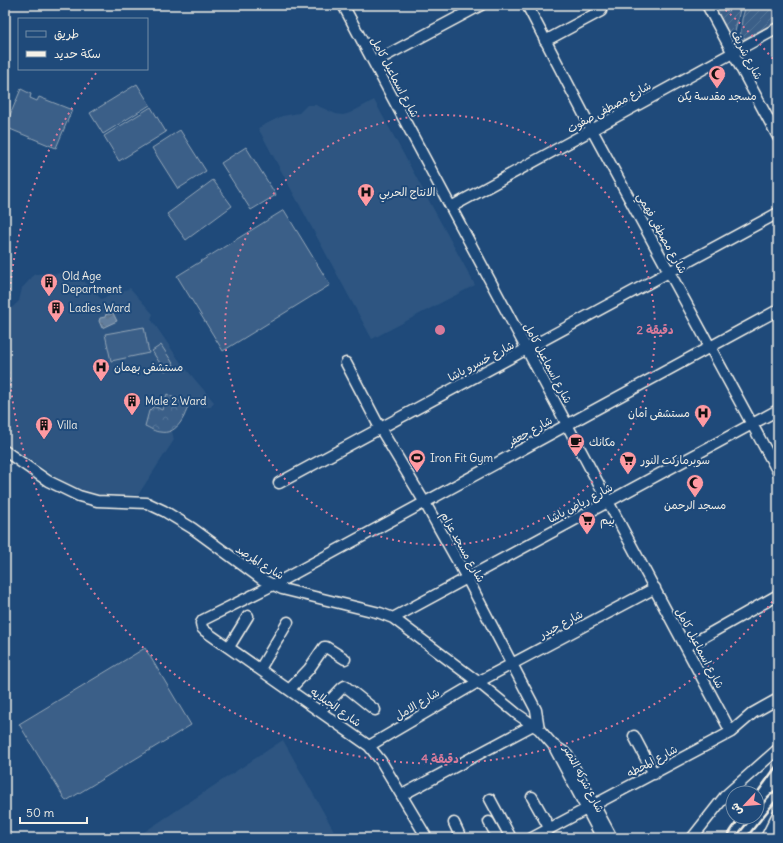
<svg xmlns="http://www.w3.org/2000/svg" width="783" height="843" viewBox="0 0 783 843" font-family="Delius,'Playpen Sans Arabic',sans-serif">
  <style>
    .built { fill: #2d5581 }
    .park { fill: url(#park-crowns); stroke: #97a8b8 }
    .garden { fill: url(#garden-furrows); stroke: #97a8b8 }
    .pitch { fill: #3a5f88; stroke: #97a8b8 }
    .water { fill: url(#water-waves); stroke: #9cacbb }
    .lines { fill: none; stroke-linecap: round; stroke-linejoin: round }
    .minor-casing { stroke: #f4f1e8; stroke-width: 13 }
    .minor { stroke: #1f4a7a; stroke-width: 10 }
    .rail { stroke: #f4f1e8; stroke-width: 2.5 }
    .ring { fill: none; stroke: #d87a9a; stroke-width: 2; stroke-dasharray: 2 4 }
    .labels { text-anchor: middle; stroke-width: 4; stroke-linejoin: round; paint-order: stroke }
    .street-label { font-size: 11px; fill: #f4f1e8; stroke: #1f4a7a }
    .poi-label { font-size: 11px; fill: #f4f1e8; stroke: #1f4a7a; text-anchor: start }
    .centre { fill: #d87a9a; stroke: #1f4a7a; stroke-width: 2 }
    .ring-label { font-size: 12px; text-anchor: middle; font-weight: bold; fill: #d87a9a; stroke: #1f4a7a; stroke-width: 4; stroke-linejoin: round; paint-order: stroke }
  </style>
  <defs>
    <pattern id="park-crowns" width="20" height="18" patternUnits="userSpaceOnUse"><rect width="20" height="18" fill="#3a5f88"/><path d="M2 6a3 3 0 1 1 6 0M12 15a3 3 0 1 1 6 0" fill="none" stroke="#577699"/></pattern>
    <pattern id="garden-furrows" width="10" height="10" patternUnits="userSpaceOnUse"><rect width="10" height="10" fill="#3a5f88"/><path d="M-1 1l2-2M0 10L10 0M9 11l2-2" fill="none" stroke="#577699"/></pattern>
    <pattern id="water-waves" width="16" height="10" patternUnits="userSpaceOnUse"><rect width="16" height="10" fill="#627e9d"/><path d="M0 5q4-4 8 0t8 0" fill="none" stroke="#58687a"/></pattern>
  </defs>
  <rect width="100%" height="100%" fill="#1f4a7a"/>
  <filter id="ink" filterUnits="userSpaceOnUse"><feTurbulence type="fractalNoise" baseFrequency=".025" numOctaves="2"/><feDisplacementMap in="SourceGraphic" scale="8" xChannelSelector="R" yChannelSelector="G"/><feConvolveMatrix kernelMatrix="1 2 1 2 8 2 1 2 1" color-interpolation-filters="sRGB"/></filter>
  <g filter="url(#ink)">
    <!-- built -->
    <path class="built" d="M374,100l101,185 -103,54 -114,-211 24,-12 17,-3 8,-8h9l20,9 7,1 7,-2z
      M71,273l14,9 16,17 29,-11 23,26 -2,5 30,44 33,39 -3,5h-23l-5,12 -11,12 2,9 -36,55 -34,2 -36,-12 -63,-42v-129l14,-13 3,-13 13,-14z
      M283,740l55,98h-203z"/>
    <!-- park -->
    <path class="park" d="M167,394l21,12c-4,13 -12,29 -28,26 -5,0 -10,-4 -15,-6l4,-15 5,-5 8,4z"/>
    <!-- garden -->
    <path class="garden" d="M714,5h27l-8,36z
      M746,5h32v16l-38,20 2,-22z"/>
    <!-- pitch -->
    <path class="pitch" d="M137,84l13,21 -47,29 -13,-21z
      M21,89l10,5 -1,4 7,3 2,-4 33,13 -16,38 -51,-21z
      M151,107l15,25 -47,29 -15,-25z
      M180,130l26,41 -28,18 -26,-41z
      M246,147l30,48 -25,15 -30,-47z
      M213,180l19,26 -46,34 -19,-26z
      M284,210l46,75 -107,66 -46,-75z
      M144,327l5,26 -38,8 -6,-27z
      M161,345l13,20 -9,6 -13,-20z
      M145,648l46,77 -125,76 -47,-77z"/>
    <!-- water -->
    <path class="water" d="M109,313h4l4,8 -15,7 -3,-7 1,-3 5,-1 1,-3z"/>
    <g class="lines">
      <defs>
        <path id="minor" d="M343,5l388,727
          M527,5l65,125 186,342
          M707,5l71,132
          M545,41l56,-30
          M374,62l107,-57
          M451,207l327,-179
          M346,363l34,65 45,75 42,75 45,86 24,46 3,19
          M5,451l43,30 31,15 18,5 50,2 17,8 28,17 71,52 19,9 98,24 13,5 85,64 39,32 22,15 14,16 49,93
          M279,483l499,-270
          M393,618l385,-208
          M229,647l19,-31
          M686,647l92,-52
          M260,669l28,-47
          M290,689l19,-20 15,-22h2l19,12
          M320,711l22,-23 3,-2 30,24
          M634,736l20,38
          M553,745l11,7 4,4 44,82
          M369,746l109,-64 177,-94
          M402,795l131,-70
          M532,797l18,32
          M490,799l21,39
          M489,822l9,16
          M454,823l7,15
          M427,838l-46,-77 -12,-15 -164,-115 -3,-3 -1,-5 2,-3 70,-35 505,-275
          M532,838l199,-106 22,-19 25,-14
          M692,838l33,-42 53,-47
          M766,838l12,-24"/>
      </defs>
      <!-- minor casing -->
      <use href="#minor" class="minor-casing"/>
      <!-- minor -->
      <use href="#minor" class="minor"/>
      <!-- rail -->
      <path class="rail" d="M757,793l21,-29
        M757,811l11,-14 10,-9
        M726,838l14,-21
        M735,838l17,-21
        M746,838l32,-40"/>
    </g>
  </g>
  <!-- distance rings -->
  <g class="ring">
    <circle cx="440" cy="330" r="215"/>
    <path d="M776 597A429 429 0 0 1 97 72M721 6A429 429 0 0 1 776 63"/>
  </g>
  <!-- icons -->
  <defs>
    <symbol id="mosque-pin" viewBox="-11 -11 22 30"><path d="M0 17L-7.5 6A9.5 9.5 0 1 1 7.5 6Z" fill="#ff9aa2" stroke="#1f4a7a"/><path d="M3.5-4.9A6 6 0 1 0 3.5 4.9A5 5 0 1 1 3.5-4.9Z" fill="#111"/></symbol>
    <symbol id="hospital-pin" viewBox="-11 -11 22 30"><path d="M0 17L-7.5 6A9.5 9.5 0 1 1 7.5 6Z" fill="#ff9aa2" stroke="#1f4a7a"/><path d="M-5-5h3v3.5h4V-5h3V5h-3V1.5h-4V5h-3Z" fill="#111"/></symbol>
    <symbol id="building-pin" viewBox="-11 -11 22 30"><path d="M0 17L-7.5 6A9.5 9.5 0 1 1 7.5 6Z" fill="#ff9aa2" stroke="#1f4a7a"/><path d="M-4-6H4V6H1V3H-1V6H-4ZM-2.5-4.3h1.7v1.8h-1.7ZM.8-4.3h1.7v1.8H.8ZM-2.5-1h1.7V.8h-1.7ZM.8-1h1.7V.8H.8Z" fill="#111"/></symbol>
    <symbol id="cafe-pin" viewBox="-11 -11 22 30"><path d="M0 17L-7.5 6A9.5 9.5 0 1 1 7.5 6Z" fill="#ff9aa2" stroke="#1f4a7a"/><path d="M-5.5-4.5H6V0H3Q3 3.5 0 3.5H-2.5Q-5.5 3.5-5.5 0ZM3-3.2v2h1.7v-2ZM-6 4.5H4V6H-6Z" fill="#111"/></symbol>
    <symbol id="stadium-pin" viewBox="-11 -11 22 30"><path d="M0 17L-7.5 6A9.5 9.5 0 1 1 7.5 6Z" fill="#ff9aa2" stroke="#1f4a7a"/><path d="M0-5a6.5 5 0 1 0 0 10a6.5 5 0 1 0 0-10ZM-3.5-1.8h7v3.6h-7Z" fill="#111"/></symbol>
    <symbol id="supermarket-pin" viewBox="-11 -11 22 30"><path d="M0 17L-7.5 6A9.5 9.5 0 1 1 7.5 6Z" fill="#ff9aa2" stroke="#1f4a7a"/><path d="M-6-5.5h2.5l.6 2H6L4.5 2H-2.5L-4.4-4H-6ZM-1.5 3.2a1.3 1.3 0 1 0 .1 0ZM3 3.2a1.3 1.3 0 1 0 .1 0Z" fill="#111"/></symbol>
  </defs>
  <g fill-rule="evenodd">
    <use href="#mosque-pin" x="707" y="64" width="20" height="27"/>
    <use href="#hospital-pin" x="356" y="182" width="20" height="27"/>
    <use href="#building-pin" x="39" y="272" width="20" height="27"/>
    <use href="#building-pin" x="46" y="298" width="20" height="27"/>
    <use href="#hospital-pin" x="91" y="357" width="20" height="27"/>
    <use href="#building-pin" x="122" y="391" width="20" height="27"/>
    <use href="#hospital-pin" x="693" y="403" width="20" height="27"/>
    <use href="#building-pin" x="34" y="415" width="20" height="27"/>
    <use href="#cafe-pin" x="566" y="432" width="20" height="27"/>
    <use href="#stadium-pin" x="407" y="448" width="20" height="27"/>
    <use href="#supermarket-pin" x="618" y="450" width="20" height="27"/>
    <use href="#mosque-pin" x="685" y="473" width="20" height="27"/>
    <use href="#supermarket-pin" x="577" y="510" width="20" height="27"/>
  </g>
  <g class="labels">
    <!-- street labels -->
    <g class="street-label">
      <text transform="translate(747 55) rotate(62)" y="4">شارع شريف</text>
      <text transform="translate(395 77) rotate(62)" y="4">شارع اسماعيل كامل</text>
      <text transform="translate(609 107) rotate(-29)" y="4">شارع مصطفى صفوت</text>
      <text transform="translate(662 233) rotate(61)" y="4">شارع مصطفى فهمي</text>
      <text transform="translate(481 361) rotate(-28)" y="4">شارع خسرو باشا</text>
      <text transform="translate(548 363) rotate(62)" y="4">شارع اسماعيل كامل</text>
      <text transform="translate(530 431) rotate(-29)" y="4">شارع جعفر</text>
      <text transform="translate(580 503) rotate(-28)" y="4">شارع رياض باشا</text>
      <text transform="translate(463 547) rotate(61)" y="4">شارع مسجد عزام</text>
      <text transform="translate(260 562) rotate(32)" y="4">شارع المرصد</text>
      <text transform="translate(561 624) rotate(-28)" y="4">شارع حيدر</text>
      <text transform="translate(700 648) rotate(62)" y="4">شارع اسماعيل كامل</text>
      <text transform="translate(417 704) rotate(-31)" y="4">شارع الامل</text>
      <text transform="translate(336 707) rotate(35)" y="4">شارع الجبلايه</text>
      <text transform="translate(652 761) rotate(-28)" y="4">شارع المحطه</text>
      <text transform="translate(584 779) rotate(62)" y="4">شارع شركه النصر</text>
    </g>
    <!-- poi labels -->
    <g class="poi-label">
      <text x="717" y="100" text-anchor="middle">مسجد مقدسة يكن</text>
      <text x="379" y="196">الانتاج الحربي</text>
      <text x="62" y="280">Old Age<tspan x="62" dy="13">Department</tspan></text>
      <text x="69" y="312">Ladies Ward</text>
      <text x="114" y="371">مستشفى بهمان</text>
      <text x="145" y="405">Male 2 Ward</text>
      <text x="690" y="417" text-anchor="end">مستشفى أمان</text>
      <text x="57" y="429">Villa</text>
      <text x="589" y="446">مكانك</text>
      <text x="430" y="462">Iron Fit Gym</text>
      <text x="641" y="464">سوبرماركت النور</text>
      <text x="695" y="509" text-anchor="middle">مسجد الرحمن</text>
      <text x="600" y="524">بيم</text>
    </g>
  </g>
  <circle cx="440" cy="330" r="6" class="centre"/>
  <g class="ring-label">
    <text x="655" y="334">2 دقيقة</text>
    <text x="440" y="763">4 دقيقة</text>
  </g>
  <!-- margin -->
  <rect width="783" height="843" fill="none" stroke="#1f4a7a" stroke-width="20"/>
  <rect x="10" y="10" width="763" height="823" fill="none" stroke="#f4f1e8" stroke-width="1.5" filter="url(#ink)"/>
  <!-- legend -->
  <rect x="18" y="18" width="130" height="52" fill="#1f4a7a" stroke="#748da6"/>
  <rect x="26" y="31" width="20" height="6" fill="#1f4a7a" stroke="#748da6"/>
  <text x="54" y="38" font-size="12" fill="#f4f1e8">طريق</text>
  <rect x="26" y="51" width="20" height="6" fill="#f4f1e8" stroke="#748da6"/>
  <text x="54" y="58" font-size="12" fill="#f4f1e8">سكة حديد</text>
  <!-- north arrow -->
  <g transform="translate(745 805) rotate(244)"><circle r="19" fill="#1f4a7a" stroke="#748da6"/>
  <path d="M0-3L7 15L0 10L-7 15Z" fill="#ff9aa2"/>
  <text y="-6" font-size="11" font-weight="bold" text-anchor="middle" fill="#f4f1e8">ش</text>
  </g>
  <!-- scale -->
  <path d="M20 817v6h67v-6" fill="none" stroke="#f4f1e8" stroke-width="2"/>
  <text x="26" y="817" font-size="12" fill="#f4f1e8" stroke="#1f4a7a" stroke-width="3" paint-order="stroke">50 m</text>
</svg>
